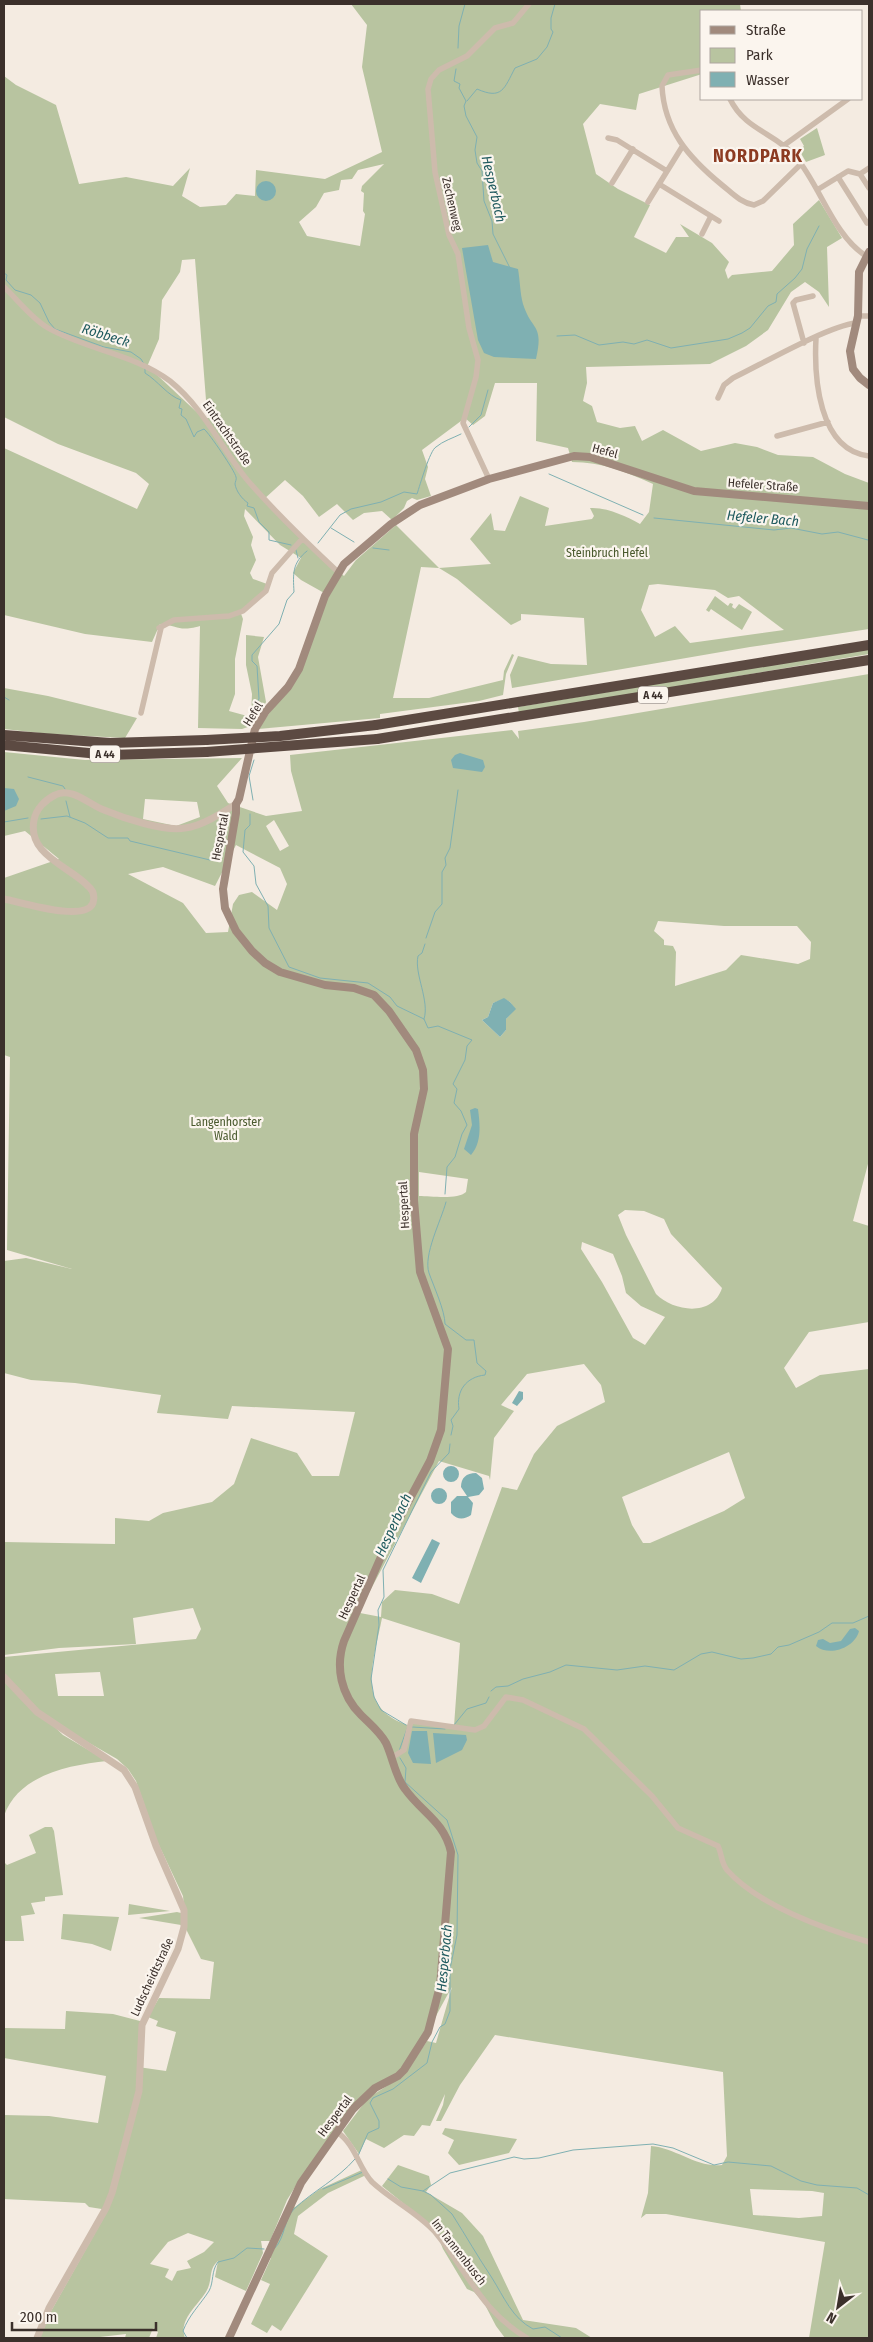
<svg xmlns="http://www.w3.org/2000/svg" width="873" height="2342" viewBox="0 0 873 2342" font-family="'Fira Sans Condensed',sans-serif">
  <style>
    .green { fill: #b8c4a0; fill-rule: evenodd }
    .water { fill: #7fb0b2 }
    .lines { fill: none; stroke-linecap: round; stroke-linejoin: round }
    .stream { stroke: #7fb0b2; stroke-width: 1 }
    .minor { stroke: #cdbbac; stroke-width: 5.5 }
    .tertiary { stroke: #cdbbac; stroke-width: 7 }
    .secondary { stroke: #a18a7d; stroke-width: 8 }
    .motorway { stroke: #5c4a42; stroke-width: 10 }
    .motorway-bridge { stroke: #5c4a42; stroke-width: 10 }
    .labels { text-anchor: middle; stroke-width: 4.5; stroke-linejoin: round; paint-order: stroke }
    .shield { fill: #fbf5ee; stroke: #756b66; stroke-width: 1 }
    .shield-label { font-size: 11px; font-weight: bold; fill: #3b302b }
    .street-label { font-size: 12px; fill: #3b302b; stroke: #fbf5ee }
    .park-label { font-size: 12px; fill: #4a5a2e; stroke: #fbf5ee }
    .water-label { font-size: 14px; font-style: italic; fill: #1f5a5e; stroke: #fbf5ee }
    .district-label { font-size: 18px; font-weight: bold; letter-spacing: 1px; fill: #8c3b22; stroke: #fbf5ee }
  </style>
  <rect width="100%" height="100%" fill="#f4ebe1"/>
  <!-- green -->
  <path class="green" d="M351,4h389l1,7h-39v63l-63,20 -3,16 -36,-6 -17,20 13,50 22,15 32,16 -16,32 32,16 10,-16h13l-9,-13 32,19 17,19 -4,8 3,9 4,-4 40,-4 22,-26 -1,-21 26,-24 23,38 -15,9 2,60 -10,-15 -14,-10 -14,10 -23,38 -22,16 -36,18 -124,3 1,16 -4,18 9,5 5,16 23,6 15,-2 7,15 21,-11 38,21 34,-8 22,4 21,8 35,2 32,17 24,9v146l-119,18 -238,41 -2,-13 8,-19 33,8 36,1 -3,-47 -63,-4v6l-10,5 -54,-46 -18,-11 -18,-1 -28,131h36l74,-18 1,-9 8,-17 2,1 -8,19 -3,21 -24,6 -99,13v4l-122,11 30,-42 38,-93 -25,-14 -8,-7 8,-15 -21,-13 -35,-36 -1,7 9,21 -2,8 5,15 -6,13 3,6 14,5 -6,12 -21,15 3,8 -8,40v35l-6,17 22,6 1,-23 -6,-29v-30l18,2 -6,20 8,45 -12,23 -12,4 -44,-1 2,-102c-22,6 -20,0 -40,-2l-8,18 -67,-8 -81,-19v-167l133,61 12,-25 -13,-11 -78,-29 -54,-27v-341l12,9 40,20 23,79 47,-7 47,9 17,-18 -8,28 18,11 26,-2 10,-11 19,2 1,-26 69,9 57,-27 -20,-85 5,-42zM384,164l-22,22 -1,5 3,2 -1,18 2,3 -5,32 -53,-10 -8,-14 17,-15 8,-14 15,-3 2,-10 11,-1 6,-9zM195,259l11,141 7,18h-10l-48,-45 -9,-4 13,-30 3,-39 18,-28 2,-12zM495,383h42l-1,58 32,7 4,14c30,0 54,10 81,22l-4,28 -9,12c-14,-8 -34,-17 -50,-16l4,8 -2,3 -47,7 4,-18 -29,-12 -15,35 -11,-1 -3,-17 -21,26 21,25 -52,4 -43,-43 -40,35 -12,16 -81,-76 22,-20 18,16 16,21 18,-13 16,16 11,-7 18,-2 10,9 12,-12 3,-7 5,-3 5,2 14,-4 -6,-17 3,-12 -6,-17 43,-32 8,7 12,-9zM658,584l57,6 13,8 11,-2 45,34 -94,13 -15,-17 -20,11 -14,-27 8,-25z
    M817,128l8,27 -19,7 -7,-12 5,-4 -4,-7z
    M715,596l13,10 2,-3 3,1 -1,3 3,2 4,-5 13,8 -10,18 -31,-21 -2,3 -3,-2z
    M869,648v6l-350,59 -1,-6z
    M869,674v486l-16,61 16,5v96l-60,10 -25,36 12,20 24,-13 49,-6v969h-60l16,-96 -159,-28h-20l-5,4 7,-25 3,-47c25,2 46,22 71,19l5,-9 -4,-84 -228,-37 -35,50 -19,36h-5l7,-16 2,-11 -15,32 -8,-1 -8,11 -10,-1 -20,13 -18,-9 -7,15 -16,-23 25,-33 36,-23 23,-34 9,2 16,-56c-16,27 -30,61 -52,83 -12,12 -29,18 -42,29l-58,80 -13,21 -17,41h-9l2,12 -17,38 -31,-14 3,-16c-10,8 -5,18 -11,29 -8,15 -29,29 -22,48h-29l2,-6 -5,-4 -4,10h-24l1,-4 -35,4h-51l10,-25 58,-103 -19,-3 -4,-4 -81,-4v-84l45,1 49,7 8,-47 -102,-18v-30l61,1 1,-18 47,3 27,7 -2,46 28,4 10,-39 -20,-6 2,-5 -10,-4 11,-19 51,1 4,-37 -13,-3 -15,-30 -3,-33 -26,-55 -21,-60 -8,-12 -11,-10 -66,-38 -27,-23 -20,-24v-17l192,-18 5,-10 -8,-21 -60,10 3,26 -77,4 -55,7v-113l111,2v-26l34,3 14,-8 49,-11 22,-18 17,-46 46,15 15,23h27l16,-64 -123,-6 -4,13 -71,-6 4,-18 -86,-12 -44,-3 -27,-7v-112l22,-3 46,11 -65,-19 3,-193 -6,-2v-177l55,-19 -34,-28 -21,5v-84l81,8 157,-2 -25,28 11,17 38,13 36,-5 -11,-40 -1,-16 222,-25 7,9 -1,-8 66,-9zM145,799l52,3 3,15 -24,9 -33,-7zM274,820l15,26 -9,5 -14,-25zM236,845l44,23 7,16 -10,26 -25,-18 -13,3 -6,9 -5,28 -22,1 -23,-30 -55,-29 35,-7 52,19zM658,921l66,5h73l14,16 -1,17 -12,5 -57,-9 -15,15 -51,16 1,-34 -3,-6 -9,-1v-5l-10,-9zM504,999l6,3 5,7 -9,10v11l-6,7 -18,-17 6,-3 5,-14zM419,1172l49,7 -2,13c-8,8 -35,4 -47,4zM625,1210l19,1 20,8 7,15 51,54c-9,29 -48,24 -66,6l-30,-59 -8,-20zM582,1242l31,12 9,22 4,17 15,13 24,11 -20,28 -12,-7 -31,-56 -21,-33zM584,1364l17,21 4,17 -48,24 -23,28 -17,36 -15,-3 -43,117 -27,-10 -37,-4 -13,12 -1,15 -21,-4 -13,26 -9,32 13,28 21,24 10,14 -22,-22 -10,-15 -13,-29 9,-35 93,-175 50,15 1,4 4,-42 20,-27 -13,-6 26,-31zM729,1452l16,46 -21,13 -74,32h-7l-11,-18 -10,-28zM382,1618l78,25 -6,83c24,4 21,6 38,-10l-7,10 -10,4 -63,-9 -1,5c-58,-16 -37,-65 -29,-108zM100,1672l4,24h-46l-3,-22zM750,2189l62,2 12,2 -2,23 -23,2 -46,-3zM188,2233l26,9 -10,10 -17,9 4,7 -14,3 -5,10 -7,-4 4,-8 -19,-5 18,-22z
    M4,688l44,8 89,22 -12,20 -76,-4 -45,-5z
    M4,1679l59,56 44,26c-38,4 -89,14 -103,55z
    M45,1827h7l2,4 9,64 -18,2v4l-14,2 4,11 -14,2 3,25h-20v-79l3,3 29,-12 -7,-18z
    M129,1904l41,7 -42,4z
    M177,1912l4,1v12l-42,-7z
    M63,1914l56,3 -8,34 -19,-7 -31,-5z
    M445,2128l72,11 -8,14 -50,12 -11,-12 6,-13 -12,-6z
    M398,2165l31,11 2,9 -5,7 36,21 21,23 40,84 53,8 16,10h-87l-9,-12 -12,-23 -10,-11 -7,-3 -24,-40 -8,-20 -53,-43z
    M364,2169v7l-36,17 -30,23 -4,18 34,22 -47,75 -9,-6 -5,8 -16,-9 19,-40 -9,-4 10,-22 -4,-1 25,-52 3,2 25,-18z"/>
  <!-- water -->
  <path class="water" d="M256 191a10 10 0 1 1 20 0a10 10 0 1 1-20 0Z
    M488,245l5,17 25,7c2,11 2,24 5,35 9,28 21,19 13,55l-42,-2 -10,-4 -6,-13 -16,-92z
    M460,753l23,7 2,7 -3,5 -29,-4 -2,-8 4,-5z
    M4,788l10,1 5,10 -3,7 -12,5z
    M504,998l6,4 6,7 -10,10v11l-6,7 -18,-17 6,-3 5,-14z
    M475,1108l3,1c2,15 4,34 -7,46l-7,-6 8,-24 -2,-15z
    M519,1391l4,1v7l-6,7 -5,-3z
    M443 1474a8 8 0 1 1 16 0a8 8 0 1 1-16 0Z
    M476,1473l6,5 2,11 -5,6 -11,2 5,6 -2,12c-7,5 -14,5 -20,-2v-11l6,-6h10l-6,-9c0,-9 5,-14 15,-14z
    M431 1496a8 8 0 1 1 16 0a8 8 0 1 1-16 0Z
    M432,1539l8,4 -19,40 -9,-5z
    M855,1628l4,3c-4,17 -30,26 -43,15l2,-6 5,-1 7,4 11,-2 9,-12z
    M412,1731h15l4,33 -18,-1 -5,-10z
    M433,1733l33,2 1,5 -5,10 -26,13z"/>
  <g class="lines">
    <!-- stream -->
    <path class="stream" d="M458,48l1,-22 6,-22
      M456,69l-2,12 6,3 -1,4 7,13 -2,5 2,10 11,21 -2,13 2,13 5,8 2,30 8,20 1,13 17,34
      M467,101l10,-12c25,11 27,0 38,-21l22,-9 10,-12 6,-15 -2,-3v-11l4,-14
      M4,273l3,2 -1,5 9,10 16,5 9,8 9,19 6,7 49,18 27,5 10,7 3,5
      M557,336l18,-1 24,10 24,-3 11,2 13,-4 24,8 32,-5 25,-4 14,-6 8,-5 18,-22 8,-4 1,-8 18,-16 7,-9 5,-20 12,-23
      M145,368v5c13,8 23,23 36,27l-2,8 3,1 -1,6 5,4 8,18 3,-5 7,-3c5,4 31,42 32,48 1,2 -1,5 -1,7 1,7 7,15 13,19l-1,3 7,2 5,14 10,10v8l22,5
      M469,427l12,-12 7,-25
      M549,474l94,41
      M654,518l120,12 17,-2 31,6 16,-2 30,8
      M331,528l23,14
      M318,543l22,-28 11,-6 30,-7 23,-10 13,2c3,-9 13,-44 19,-47 7,-6 17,-9 25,-13
      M373,548l16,2
      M296,550l2,8
      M4,697l5,3
      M254,716v-10l5,-7 -2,-33 -5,-5v-6l27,-31 8,-24 7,-8c-1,-18 -2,-29 13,-41
      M28,777l35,9 2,3
      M253,800l-4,-24 5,-16
      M66,801l4,16
      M250,814v11l-5,5 -2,22 11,14 2,18 12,22 1,22 20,39 31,11 48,5 22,14 7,9 27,13 4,9 10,-2 34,14 -5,6 -2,14 -12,24 4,5 -3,14 7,8 6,14 -5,9 -7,23 -8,10 -2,27
      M41,819l26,-3 18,7 23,15h20l2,3 80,19 10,-1
      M4,822l24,-4
      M426,938l9,-26 7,-8v-32l4,-7 -1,-7 5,-10 8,-58
      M424,1019c6,-18 -10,-45 -6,-63l4,-3 3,-9
      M446,1202c-5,19 -23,53 -17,71 5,14 16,38 16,51l21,16h8l3,23 9,8 -1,4c-19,2 -29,16 -26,34l-8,11 2,6 -2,9
      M491,1691l5,-4 12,-1 15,-7 27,-7 16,-7 51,5 28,-4 29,4 27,-16 11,-2 29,7 12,-1 18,-4 7,-7 11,-2 30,-13 13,-9h21l16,-7
      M406,1725l-25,-15 -7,-13 -3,-18 8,-54 -1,-15 6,-13 -1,-27 48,-98 18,-19 1,-9
      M454,1725l13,-16 19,-6 3,-6
      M412,1727l33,2
      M399,1751l9,-25
      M358,2156l10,-23 11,-5v-7l-9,-18 3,-5 20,-9 34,-26 5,-21 8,-15 5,-3 5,-13v-42l7,-34 1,-80 -11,-35 -42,-38 1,-14 -6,-10
      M388,2179l13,8 22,4 8,4 21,19c14,22 26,43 40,64 12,19 20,40 41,51l12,-2 17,11
      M323,2189l40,-17
      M423,2191l27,-18 64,-16 10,2 15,-1 34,-8 80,-6 20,4 41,17 14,-3 43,4 30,15 16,4 40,3 12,7
      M275,2248c10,-10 9,-29 19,-39 19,-18 44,-30 61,-50
      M187,2338l-4,-7c6,-16 17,-26 26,-40 5,-9 2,-20 9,-29l16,-4 13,-10 17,1"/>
    <!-- minor -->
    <path class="minor" d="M702,70l-34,5 -6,11c2,44 27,72 60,99 10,8 19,18 32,20l9,-4 38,-37
      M730,99c15,31 45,34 65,57 25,29 38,79 71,100
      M608,138l9,2 50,31
      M783,146l65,-47
      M860,174l9,14
      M838,177l29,46
      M612,183l21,-34
      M659,184l60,37
      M817,190l31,-19 12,3 9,-6
      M648,202l34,-55
      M702,234l9,-18
      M4,287c14,13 27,31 44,41 39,22 86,26 122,53 35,28 51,68 79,101 28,32 58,61 89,90
      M858,316h11
      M816,338c-2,38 2,112 53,118
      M804,343l-11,-40 3,-3 17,-4
      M718,398l6,-13 9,-7c29,-14 95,-52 123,-55
      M777,436l51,-14
      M489,479l-26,-56 13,-46 2,-17 -9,-32 -11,-74 -9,-19 -14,-63 -7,-83 3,-10 8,-9 28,-14 28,-28 18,-5 16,-19
      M159,628l15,-8 55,-4 14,-5 23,-20 6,-18 30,-34
      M141,713l20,-85
      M391,1758l13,-8 7,-29 64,9 9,-4 22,-29 17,3 61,29 68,67 26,32 40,18c4,8 3,17 9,24 31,35 97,59 142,72
      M337,2132c19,13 21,35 35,50 19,18 45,30 63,50 33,40 46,79 92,106"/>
    <!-- tertiary -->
    <path class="tertiary" d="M4,899c17,3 81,24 89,4 2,-7 0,-13 -5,-17 -19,-20 -61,-31 -54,-66 2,-11 11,-20 21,-25 16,-9 35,10 49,15 19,8 61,22 81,18 17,-2 37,-15 51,-24
      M4,1677l33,35 87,58 11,17 21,59 28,64v17l-6,22 -36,76 -3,66 -27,102 -6,15 -57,100 -12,30"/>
    <!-- secondary -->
    <path class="secondary" d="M869,252l-10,20 -1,44 -8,35 3,18 7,9 9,7
      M229,2338l72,-155 52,-74 22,-21 23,-12 6,-6 24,-38 12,-46 11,-134c-7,-31 -29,-39 -46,-63 -10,-13 -12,-31 -19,-46 -6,-11 -16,-19 -25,-28 -20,-20 -26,-48 -17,-74l47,-107 39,-73 11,-31 7,-81 -28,-77 -6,-72v-66l10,-45 -1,-19 -7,-20 -27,-39 -15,-16 -20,-7 -29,-3 -45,-13 -15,-9 -13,-12 -16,-20 -11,-23 -2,-19 13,-76v-9l3,-5 16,-70 11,-18 22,-24 11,-18 26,-73 19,-32 47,-40 29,-19 69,-26 85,-23 16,1 104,34 175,15"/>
    <!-- motorway -->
    <path class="motorway" d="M376,725l493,-80
      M4,735l106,8 96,-3
      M377,739l492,-79
      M4,745l106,10 96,-3"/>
    <!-- motorway-bridge -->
    <path class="motorway-bridge" d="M206,740l74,-4 96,-11
      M206,752l171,-13"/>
  </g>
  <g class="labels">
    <!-- shield labels -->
    <g class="shield">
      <rect x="638" y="686.5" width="30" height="17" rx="4"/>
      <rect x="90" y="745.5" width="30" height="17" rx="4"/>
    </g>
    <g class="shield-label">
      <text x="653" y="699">A 44</text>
      <text x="105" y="758">A 44</text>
    </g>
    <!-- street labels -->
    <g class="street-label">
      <text transform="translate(452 204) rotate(77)" y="4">Zechenweg</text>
      <text transform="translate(227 433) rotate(55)" y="4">Eintrachtstraße</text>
      <text transform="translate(605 451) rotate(15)" y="4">Hefel</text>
      <text transform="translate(763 485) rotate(4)" y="4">Hefeler Straße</text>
      <text transform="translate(253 714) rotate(-58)" y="4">Hefel</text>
      <text transform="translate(220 837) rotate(-79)" y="4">Hespertal</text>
      <text transform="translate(404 1205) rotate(-93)" y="4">Hespertal</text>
      <text transform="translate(352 1597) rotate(-65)" y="4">Hespertal</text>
      <text transform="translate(152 1977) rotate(-65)" y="4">Ludscheidtstraße</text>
      <text transform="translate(335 2116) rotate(-53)" y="4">Hespertal</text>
      <text transform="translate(459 2252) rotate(52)" y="4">Im Tannenbusch</text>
    </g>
    <!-- park labels -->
    <g class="park-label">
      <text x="607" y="557">Steinbruch Hefel</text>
      <text x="226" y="1126">Langenhorster<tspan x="226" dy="14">Wald</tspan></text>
    </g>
    <!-- water labels -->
    <g class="water-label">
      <text transform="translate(494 189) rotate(77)" y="5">Hesperbach</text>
      <text transform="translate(106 335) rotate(17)" y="5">Röbbeck</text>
      <text transform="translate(763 518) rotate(5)" y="5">Hefeler Bach</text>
      <text transform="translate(393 1525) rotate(-65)" y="5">Hesperbach</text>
      <text transform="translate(444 1958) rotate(-85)" y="5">Hesperbach</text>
    </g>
    <!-- district labels -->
    <g class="district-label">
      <text x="758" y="162">NORDPARK</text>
    </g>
  </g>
  <!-- border -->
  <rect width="873" height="2342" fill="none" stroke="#3b302b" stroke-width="10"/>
  <!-- legend -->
  <rect x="700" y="10" width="162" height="90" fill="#fbf5ee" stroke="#aea6a0"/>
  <rect x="710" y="26" width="25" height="8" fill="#a18a7d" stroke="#aea6a0"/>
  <text x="746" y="35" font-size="15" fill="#3b302b">Straße</text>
  <rect x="710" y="48" width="25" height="15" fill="#b8c4a0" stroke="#aea6a0"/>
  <text x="746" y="60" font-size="15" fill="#3b302b">Park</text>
  <rect x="710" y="72" width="25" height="15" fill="#7fb0b2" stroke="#aea6a0"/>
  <text x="746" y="85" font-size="15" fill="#3b302b">Wasser</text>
  <!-- north arrow -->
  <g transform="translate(838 2307) rotate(211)" stroke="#fbf5ee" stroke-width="4" paint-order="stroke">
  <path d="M0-4L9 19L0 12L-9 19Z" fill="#3b302b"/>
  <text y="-8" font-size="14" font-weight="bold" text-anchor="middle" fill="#3b302b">N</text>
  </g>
  <!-- scale -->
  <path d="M12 2322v8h144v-8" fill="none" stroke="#3b302b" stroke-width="2.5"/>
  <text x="20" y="2322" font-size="15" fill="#3b302b" stroke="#fbf5ee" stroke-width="4" paint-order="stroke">200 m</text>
</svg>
